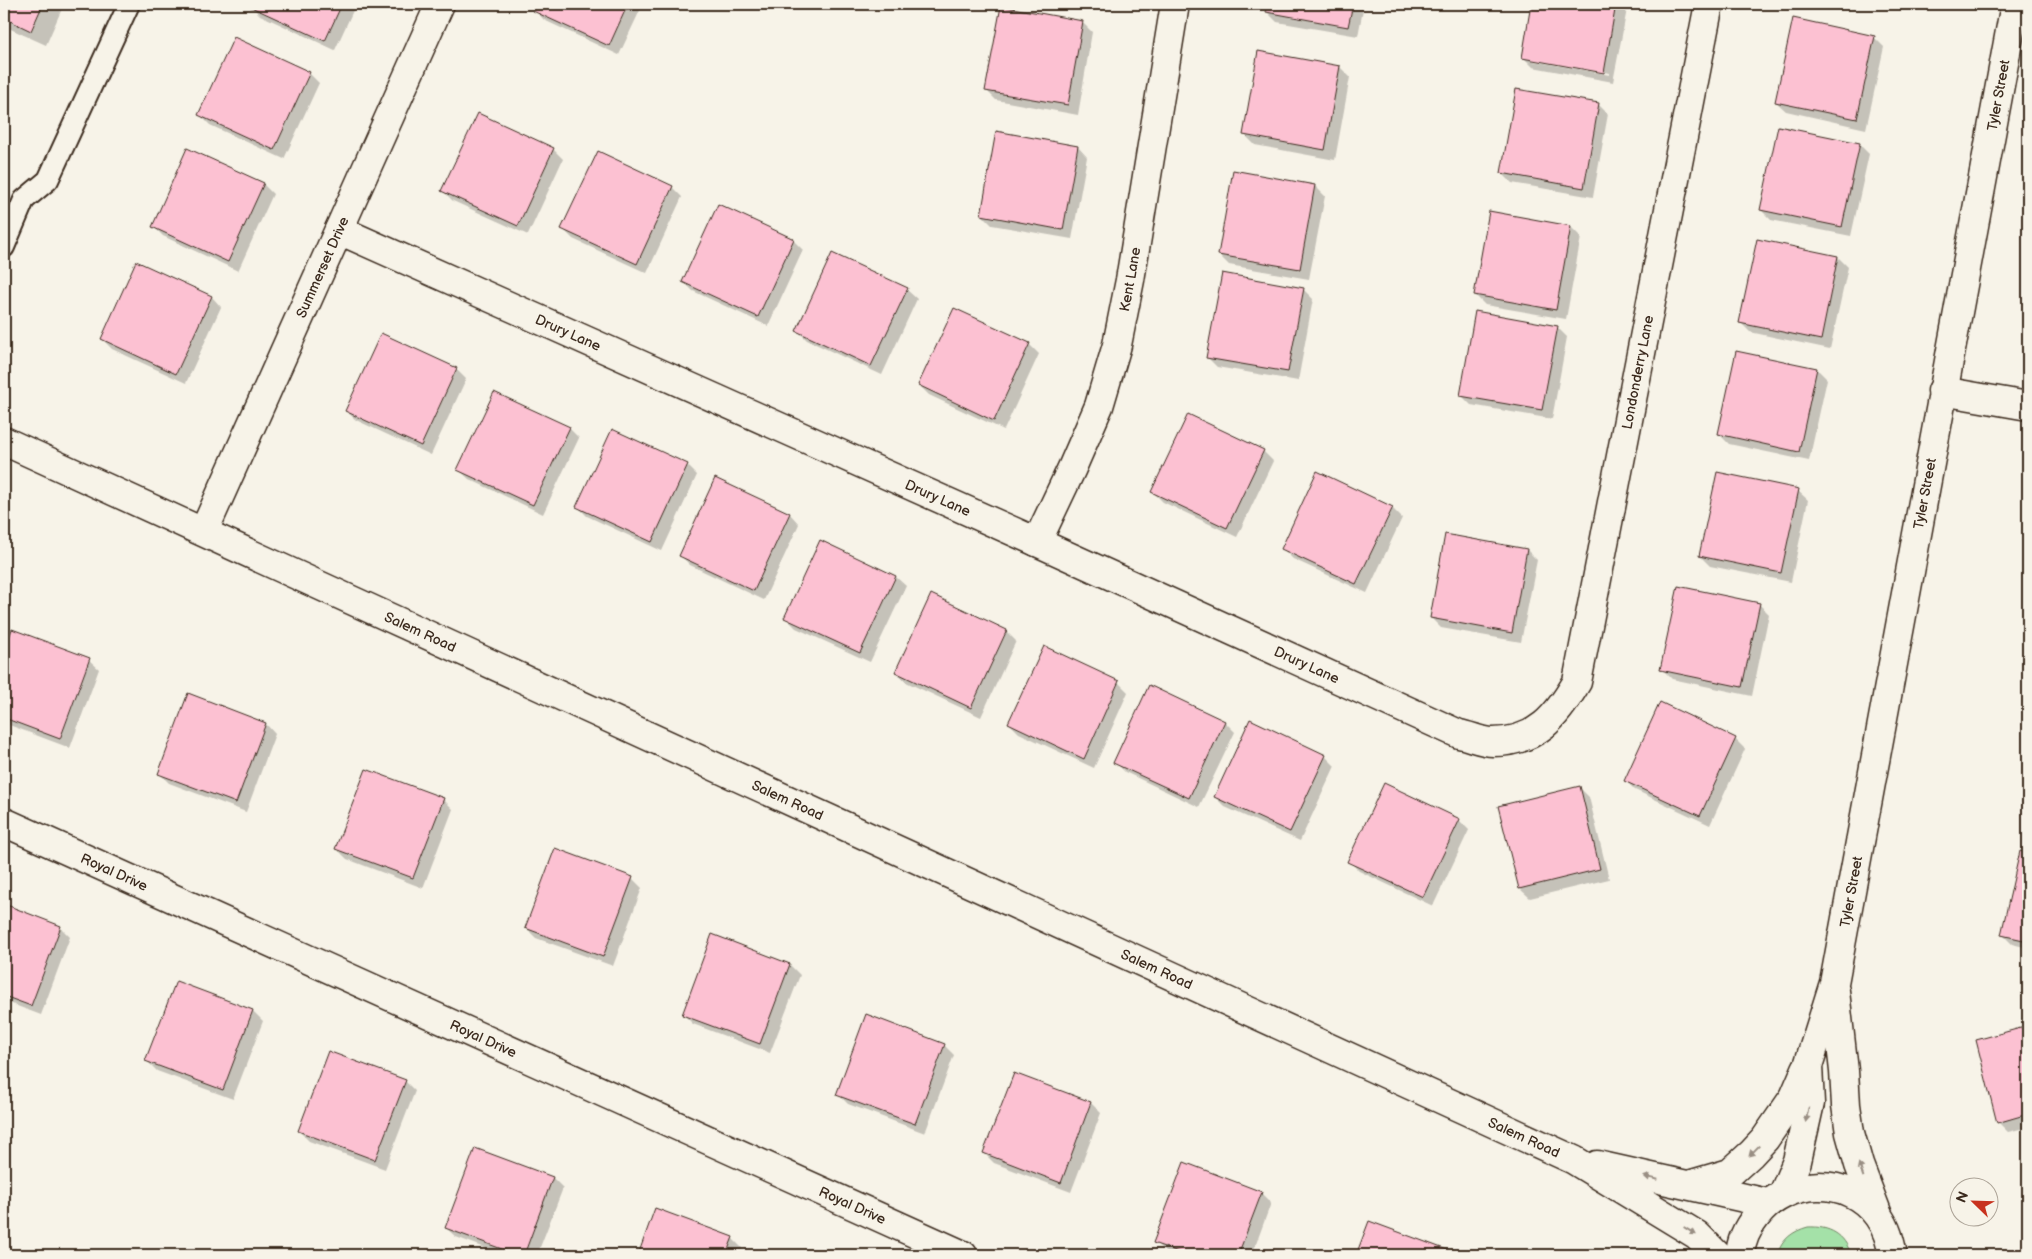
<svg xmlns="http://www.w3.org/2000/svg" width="2032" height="1259" viewBox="0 0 2032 1259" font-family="'Balsamiq Sans',sans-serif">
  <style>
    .green { fill: #a4e1a8; stroke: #708663 }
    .shadow { fill: #0003; fill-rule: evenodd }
    .building { fill: #fcc1d2; stroke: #3b2a1e }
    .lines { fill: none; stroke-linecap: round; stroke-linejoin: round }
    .lane-casing { stroke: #3b2a1e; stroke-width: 24 }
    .street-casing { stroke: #3b2a1e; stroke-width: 31 }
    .secondary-casing { stroke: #3b2a1e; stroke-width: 31 }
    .lane { stroke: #f7f3e8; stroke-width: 20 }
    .street { stroke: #f7f3e8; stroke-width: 28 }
    .secondary { stroke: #f7f3e8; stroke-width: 28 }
    .oneway { fill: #998e83 }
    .labels { text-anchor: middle; stroke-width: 4.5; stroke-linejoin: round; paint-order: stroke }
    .street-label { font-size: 14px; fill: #3b2a1e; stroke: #f7f3e8 }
  </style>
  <rect width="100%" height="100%" fill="#f7f3e8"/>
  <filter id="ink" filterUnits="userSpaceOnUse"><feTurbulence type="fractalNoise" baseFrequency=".02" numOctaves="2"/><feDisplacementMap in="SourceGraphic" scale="10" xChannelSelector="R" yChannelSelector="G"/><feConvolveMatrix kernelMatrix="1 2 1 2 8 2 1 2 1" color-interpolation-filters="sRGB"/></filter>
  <g filter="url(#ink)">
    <!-- green -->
    <path class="green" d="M1808,1227c21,-1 37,7 43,28h-74c5,-16 16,-24 31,-28z"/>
    <!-- shadow -->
    <path class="shadow" d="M4,4h60l-18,41 -42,-19z
      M251,4h105l-21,46 -75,-35 -10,-10z
      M538,4h105l-24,51 -75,-35 -9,-10z
      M1269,4h95l-6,32 -81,-14 -10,-10z
      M1533,4h95l-15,78 -80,-15 -10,-10zM1533,58l77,15v2l-77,-14z
      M1082,22l10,10 -14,83 -82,-15 -10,-10z
      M1874,37l10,10 -18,82 -80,-18 -10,-9z
      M1340,67l10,10 -15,83 -80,-15 -10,-10z
      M309,73l10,10 -35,76 -74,-34 -10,-10z
      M1598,104l10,10 -15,83 -81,-14 -10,-10z
      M1859,144l10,10 -18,82 -80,-16 -10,-10z
      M1078,147l9,10 -15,82 -80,-14 -10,-10z
      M553,149l10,10 -35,76 -75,-34 -10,-10z
      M263,184l10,10 -35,77 -75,-35 -10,-10z
      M1315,186l10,10 -16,83 -80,-14 -10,-10z
      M672,187l10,10 -35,76 -74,-34 -10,-10z
      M1571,227l10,10 -15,82 -81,-14 -10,-10z
      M793,240l10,10 -35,76 -75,-35 -10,-10z
      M1758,240l80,17 10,10 -18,82 -80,-17 -10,-10z
      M137,263l75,34 9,10 -35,76 -74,-34 -10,-10z
      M1303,289l10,10 -15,82 -81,-14 -10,-10z
      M907,290l10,9 -35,76 -75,-35 -10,-10z
      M1557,327l10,10 -15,82 -81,-14 -10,-10z
      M1029,344l10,10 -35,76 -75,-35 -10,-10z
      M456,369l10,10 -35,76 -75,-35 -10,-9z
      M1817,369l10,10 -18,82 -80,-17 -10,-10z
      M569,428l10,10 -36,76 -74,-35 -10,-9z
      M1263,451l10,10 -36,76 -74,-35 -10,-10z
      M687,465l10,10 -35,76 -75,-35 -10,-10z
      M1798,491l10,9 -17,82 -81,-16 -10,-10z
      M1392,508l10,10 -35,75 -74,-34 -10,-10z
      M790,514l9,10 -35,76 -74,-35 -10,-10z
      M1527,550l10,10 -16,82 -80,-14 -10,-10z
      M896,577l10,9 -36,76 -74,-34 -10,-10z
      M1759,604l10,10 -17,82 -80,-17 -10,-10z
      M13,631l76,29 10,9 -29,79 -66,-25v-68z
      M1006,631l10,10 -35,76 -75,-35 -10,-10z
      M1118,682l10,10 -34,76 -75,-35 -10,-10z
      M1225,722l10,10 -36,75 -74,-35 -10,-10z
      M266,724l9,10 -29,78 -77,-29 -10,-10z
      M1735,739l10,10 -35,76 -75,-35 -10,-10z
      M1325,756l10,10 -35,75 -75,-34 -10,-10z
      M2028,756v13l-2,-2z
      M1579,787l10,10 20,82 -79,19 -10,-9z
      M443,799l10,10 -30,79 -76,-29 -10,-10z
      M1459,820l10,10 -36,76 -74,-35 -10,-10z
      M2020,853l8,1v94l-16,-4 -10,-10z
      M632,878l10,10 -29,78 -77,-28 -10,-10z
      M4,905l56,22 10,10 -29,78 -37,-14z
      M713,936l77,29 10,10 -30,78 -77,-29 -10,-10z
      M176,982l77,29 10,10 -30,78 -76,-28 -10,-10z
      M2028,1027v100l-20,5 -10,-10 -21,-82z
      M944,1045l10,10 -29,78 -77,-29 -10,-10z
      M1014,1074l77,29 10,10 -30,79 -77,-29 -10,-10z
      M405,1081l10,10 -30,78 -76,-28 -10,-10z
      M476,1149l77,29 10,10 -26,67h-33l-48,-18 -10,-9z
      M1261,1193l10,10 -19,52h-79l-8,-3 -10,-10z
      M656,1210l76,28 10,10 -2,7h-101z
      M1369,1223l77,28 4,4h-93z"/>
    <!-- building -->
    <path class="building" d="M4,4h39l-12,27 -27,-13z
      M250,4h92l-17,37 -76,-35z
      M536,4h92l-19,42 -76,-35z
      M1267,4h86l-5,23 -82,-15z
      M1531,4h85l-12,69 -82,-15z
      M1001,6l82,15 -15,84 -83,-14z
      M1793,18l82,18 -18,83 -82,-17z
      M234,37l76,35 -36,78 -76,-35z
      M1258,51l82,15 -15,84 -82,-15z
      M1516,89l83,14 -15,85 -83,-15z
      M478,113l76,35 -36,78 -77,-35z
      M1778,126l82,17 -18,84 -82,-17z
      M996,131l82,15 -15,84 -82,-15z
      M187,148l77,35 -36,79 -76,-35z
      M598,151l75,35 -36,78 -76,-35z
      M1233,170l82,15 -15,84 -82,-14z
      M718,204l76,35 -36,78 -76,-35z
      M1489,211l82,15 -15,84 -82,-15z
      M1757,239l81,17 -17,84 -82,-17z
      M832,253l76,35 -37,78 -75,-35z
      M136,261l76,35 -36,78 -75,-35z
      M1222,273l82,15 -16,84 -82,-14z
      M954,308l76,35 -36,78 -76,-36z
      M1475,311l83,15 -16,84 -82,-14z
      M381,333l76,35 -36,78 -76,-35z
      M1736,351l81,17 -18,84 -81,-18z
      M494,392l76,35 -37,78 -76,-35z
      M1188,414l76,36 -37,78 -76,-36z
      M612,429l76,35 -36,78 -76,-35z
      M1317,471l76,36 -37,77 -75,-35z
      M1717,472l82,17 -18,84 -82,-17z
      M715,478l75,35 -36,78 -75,-35z
      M1445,534l82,15 -15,84 -82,-15z
      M820,540l76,36 -36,77 -76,-35z
      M1678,586l82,17 -18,84 -82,-17z
      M931,594l76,36 -36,78 -76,-36z
      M12,629l78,29 -30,81 -56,-21v-66z
      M1044,646l75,35 -35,78 -76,-36z
      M1149,685l76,36 -36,77 -76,-35z
      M188,693l78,30 -30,80 -78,-29z
      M1660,702l76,36 -36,78 -76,-35z
      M1250,719l76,36 -36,77 -76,-35z
      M366,769l78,29 -31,80 -78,-29z
      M1384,783l76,36 -37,78 -76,-35z
      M1580,786l20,83 -81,20 -21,-83z
      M555,848l78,29 -30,80 -78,-29z
      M2020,851l8,2v88l-27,-6z
      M4,904l57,22 -30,80 -27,-10z
      M712,934l78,30 -30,80 -78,-29z
      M176,981l77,29 -30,80 -78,-29z
      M866,1014l79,30 -30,80 -79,-29z
      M2028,1026v88l-31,9 -21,-83z
      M328,1051l78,29 -31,80 -77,-29z
      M1014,1073l77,29 -30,81 -78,-30z
      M475,1148l78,29 -29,78h-6l-73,-27z
      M1184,1162l78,30 -24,63h-51l-34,-12z
      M655,1208l78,29 -7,18h-88z
      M1369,1221l78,29 -2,5h-89z"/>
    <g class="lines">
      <defs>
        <path id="lane" d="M4,247l20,-47 24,-20 81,-176"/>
        <g id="street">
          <path id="s1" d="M339,230l698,312 422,192c11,2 23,8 34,8 44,0 64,-26 84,-60l132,-678"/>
          <path d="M1942,391l86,15"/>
          <path id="s2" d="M204,531l236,-527"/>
          <path id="s3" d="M1037,542l35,-74 27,-62 18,-61 13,-65 45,-276"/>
          <path id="s4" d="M4,822l959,433"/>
        </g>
        <g id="secondary">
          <path id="s5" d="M4,441l1570,719 123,75 20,20"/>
          <path d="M1835,991l9,80 2,34 4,28 9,32 19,50"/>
          <path d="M1597,1165l170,38"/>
          <path d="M1689,1185l41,-12 21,-19 14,-15 29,-42 12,-28"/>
          <path id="s6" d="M1784,1192l13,-31 13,-58 -2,-37 26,-83 181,-979"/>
          <path d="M1740,1255c1,-14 7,-27 16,-38 29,-39 93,-43 122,-1 9,12 12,25 15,39"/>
        </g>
      </defs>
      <!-- lane casing -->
      <use href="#lane" class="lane-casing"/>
      <!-- street casing -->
      <use href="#street" class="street-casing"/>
      <!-- secondary casing -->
      <use href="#secondary" class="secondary-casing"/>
      <!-- lane -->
      <use href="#lane" class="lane"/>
      <!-- street -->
      <use href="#street" class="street"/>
      <!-- secondary -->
      <use href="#secondary" class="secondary"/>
    </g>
    <!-- one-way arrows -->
    <defs><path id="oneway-solid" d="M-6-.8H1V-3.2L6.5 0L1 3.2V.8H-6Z" transform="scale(1.25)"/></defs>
    <g class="oneway">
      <use href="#oneway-solid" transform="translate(1807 1115) rotate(102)"/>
      <use href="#oneway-solid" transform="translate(1754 1151) rotate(134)"/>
      <use href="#oneway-solid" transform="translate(1861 1170) rotate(-109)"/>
      <use href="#oneway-solid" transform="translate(1651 1178) rotate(-167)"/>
      <use href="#oneway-solid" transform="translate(1690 1231) rotate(32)"/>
    </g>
  </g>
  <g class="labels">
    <!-- street labels -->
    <g class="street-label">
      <text dy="5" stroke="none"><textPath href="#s6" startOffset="1120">Tyler Street</textPath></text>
      <text dy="5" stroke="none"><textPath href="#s2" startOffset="289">Summerset Drive</textPath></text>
      <text dy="5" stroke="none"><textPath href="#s3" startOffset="280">Kent Lane</textPath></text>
      <text dy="5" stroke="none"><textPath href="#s1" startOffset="251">Drury Lane</textPath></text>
      <text dy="5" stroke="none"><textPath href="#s1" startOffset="1688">Londonderry Lane</textPath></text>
      <text dy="5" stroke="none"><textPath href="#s6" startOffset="715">Tyler Street</textPath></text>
      <text dy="5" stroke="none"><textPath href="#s1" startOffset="656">Drury Lane</textPath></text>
      <text dy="5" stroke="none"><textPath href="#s5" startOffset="458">Salem Road</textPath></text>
      <text dy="5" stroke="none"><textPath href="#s1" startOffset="1061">Drury Lane</textPath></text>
      <text dy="5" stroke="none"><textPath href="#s5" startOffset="862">Salem Road</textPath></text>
      <text dy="5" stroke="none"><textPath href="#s4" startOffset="121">Royal Drive</textPath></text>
      <text dy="5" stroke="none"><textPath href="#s6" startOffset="310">Tyler Street</textPath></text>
      <text dy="5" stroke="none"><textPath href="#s5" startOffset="1268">Salem Road</textPath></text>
      <text dy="5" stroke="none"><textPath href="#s4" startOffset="526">Royal Drive</textPath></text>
      <text dy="5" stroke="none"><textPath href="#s5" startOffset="1672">Salem Road</textPath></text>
      <text dy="5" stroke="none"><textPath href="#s4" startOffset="931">Royal Drive</textPath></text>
    </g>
  </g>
  <!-- margin -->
  <rect width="2032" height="1259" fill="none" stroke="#f7f3e8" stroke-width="20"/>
  <rect x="10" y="10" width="2012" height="1239" fill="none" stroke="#3b2a1e" stroke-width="2" filter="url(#ink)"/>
  <!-- north arrow -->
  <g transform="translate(1974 1202) rotate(293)"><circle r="24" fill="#f7f3e8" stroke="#aca397"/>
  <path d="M0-4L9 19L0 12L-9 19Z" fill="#c8321e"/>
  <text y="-8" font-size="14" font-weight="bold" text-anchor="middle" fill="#3b2a1e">N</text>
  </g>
</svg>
